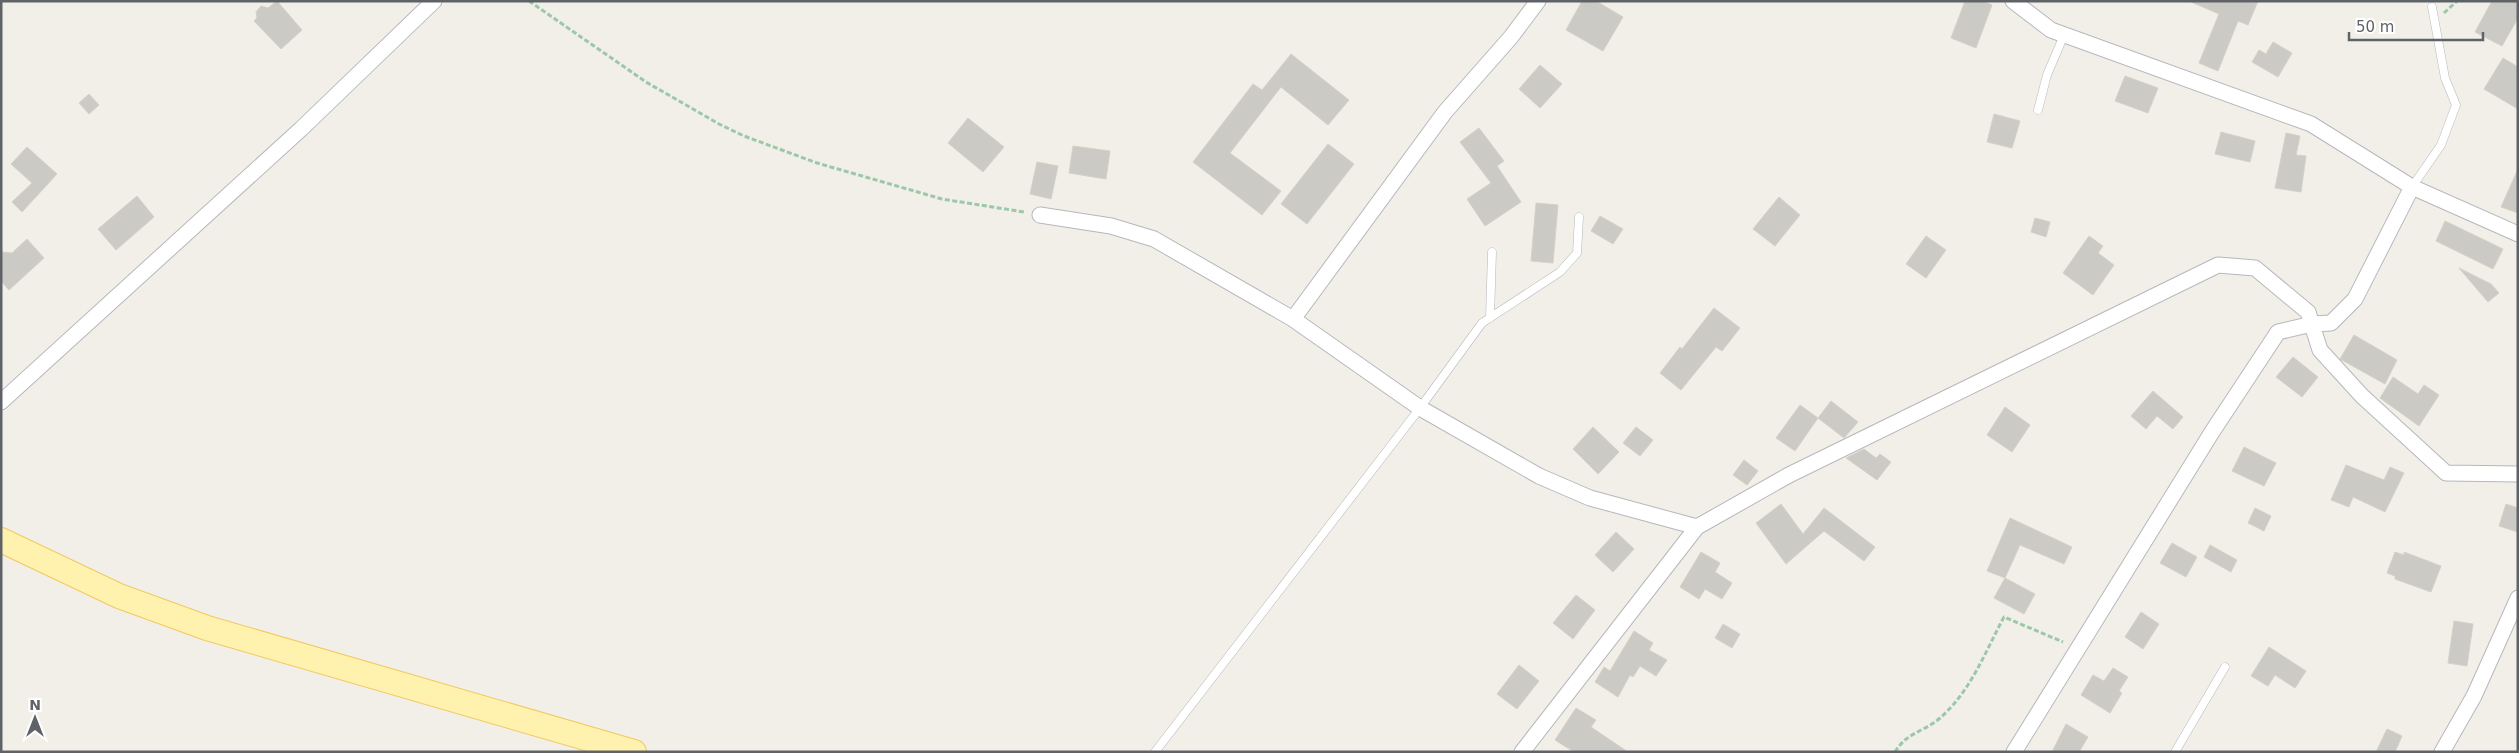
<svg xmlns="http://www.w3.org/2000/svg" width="2519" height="753" viewBox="0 0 2519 753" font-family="'DejaVu Sans',sans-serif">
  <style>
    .building { fill: #cccac5; stroke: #d6d1c6 }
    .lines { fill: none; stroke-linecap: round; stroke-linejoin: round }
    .lane-casing { stroke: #b5b8bc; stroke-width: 9 }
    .street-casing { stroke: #b5b8bc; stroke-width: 17 }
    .primary-casing { stroke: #f2c960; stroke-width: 26 }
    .path { stroke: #9cc7a9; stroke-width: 3; stroke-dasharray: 5 2.5; stroke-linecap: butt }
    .lane { stroke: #fff; stroke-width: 8 }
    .street { stroke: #fff; stroke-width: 15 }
    .primary { stroke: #fff2af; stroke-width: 24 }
  </style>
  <rect width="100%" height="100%" fill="#f1efe8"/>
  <!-- building -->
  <path class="building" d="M277,1l25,29 -21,19 -27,-28 3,-3 -1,-6 5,-6 7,2z
    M1582,1h14l27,16 -20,34 -37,-21z
    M1965,1h17l10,4 -16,43 -25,-10z
    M2189,1h69l-10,24 -10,-4 -20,50 -19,-8 20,-49z
    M2492,1h26v17l-16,28 -27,-14z
    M2273,42l19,11 -14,24 -26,-15 7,-12 7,4z
    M1291,54l58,46 -21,25 -47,-38 -51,66 51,38 -19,24 -69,-53 60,-78 9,6z
    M2503,58l15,9v42l-34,-20z
    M1540,65l22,19 -22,24 -21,-19z
    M2125,76l33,12 -10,25 -33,-12z
    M89,94l10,11 -10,9 -10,-11z
    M1994,114l26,7 -8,27 -25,-6z
    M968,118l36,29 -21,25 -35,-29z
    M1479,128l25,33 -7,5 24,36 -36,24 -18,-27 24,-16 -31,-41z
    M2221,132l34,9 -5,21 -35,-8z
    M2286,133l14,3 -4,19 10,1 -5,36 -26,-4z
    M1328,144l26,20 -47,60 -26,-20z
    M1073,146l37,5 -4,28 -37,-6z
    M27,147l30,27 -35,38 -10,-10 20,-19 -21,-19z
    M1037,162l21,4 -7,33 -21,-5z
    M2518,169v44l-17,-6z
    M137,196l17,21 -38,33 -18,-21z
    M1779,197l21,18 -25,31 -22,-17z
    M1536,203l22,2 -5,58 -22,-2z
    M1600,216l23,13 -10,15 -22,-13z
    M2035,218l15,4 -4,15 -15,-5z
    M2445,221l58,28 -10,20 -57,-28z
    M1926,236l20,14 -20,28 -20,-14z
    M2089,236l14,10 -5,7 16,12 -21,30 -30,-22z
    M27,239l17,19 -35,32 -8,-9v-29l11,1z
    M2459,268l32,16 8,9 -11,9z
    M1714,308l26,20 -18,23 -6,-4 -35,43 -21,-17 20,-26 2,2z
    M2354,335l43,25 -12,24 -45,-25z
    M2293,357l25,20 -16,20 -26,-20z
    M2393,377l25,17 6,-9 15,10 -20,31 -39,-28z
    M2153,391l30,26 -10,12 -16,-13 -11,13 -15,-13z
    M1831,401l27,21 -14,16 -26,-20z
    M1800,405l18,13 -23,33 -19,-13z
    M2005,407l25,18 -18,27 -25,-17z
    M1593,427l26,25 -21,22 -25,-25z
    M1636,427l17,13 -13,16 -17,-13z
    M2244,447l32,16 -12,23 -32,-15z
    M1864,449l12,9 4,-4 11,8 -14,18 -31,-22z
    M1744,460l14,11 -11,14 -14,-10z
    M2346,465l38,15 6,-13 14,6 -19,39 -32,-15 -4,10 -18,-7z
    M1781,504l22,30 21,-26 51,39 -11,14 -40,-30 -38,33 -30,-41z
    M2506,504l12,4v24l-19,-6z
    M2255,508l16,8 -7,15 -16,-8z
    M2010,518l62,29 -8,17 -44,-19 -15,33 -18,-7z
    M1616,532l18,17 -21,23 -18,-17z
    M2172,543l25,14 -11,20 -26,-14z
    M2210,545l27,15 -6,12 -27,-15z
    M1701,552l19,11 -5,9 17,11 -10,16 -17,-10 -6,10 -19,-12z
    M2395,552l9,3v-3l37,14 -10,26 -36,-13v-3l-8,-3z
    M2005,578l30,16 -11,20 -30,-16z
    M1576,595l19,15 -22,29 -20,-16z
    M2141,612l18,12 -16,25 -18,-12z
    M2454,621l19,3 -6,42 -19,-3z
    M1723,624l17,10 -8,14 -17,-10z
    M1634,631l19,12 -4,7 18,10 -11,16 -16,-10 -7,11 -3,-2 -12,22 -23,-15 9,-15 6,4z
    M2269,647l37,24 -11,17 -20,-13 -7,11 -17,-10z
    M1519,665l20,16 -22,28 -20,-15z
    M2113,668l15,9 -9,14 3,2 -12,20 -29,-18 12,-20 11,6z
    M1576,708l20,12 -5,7 37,25h-54l-19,-12z
    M2066,724l22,13 -9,15h-27z
    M2387,729l15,7 -7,16h-19z"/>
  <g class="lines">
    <defs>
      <path id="lane" d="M2038,110l9,-35 17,-40
        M2412,187l29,-42 15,-40 -11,-27 -13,-71
        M1490,318l2,-66
        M1155,752l265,-344 62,-85 78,-51 17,-19 2,-36
        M2175,752l50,-85"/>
      <path id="street" d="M2013,1l38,29 260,94 101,63 106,47
        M1040,215l71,11 43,13 139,80 127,89 119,68 51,22 107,29
        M1293,319l152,-207 66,-75 27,-36
        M1,402l300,-273 133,-128
        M1522,752l175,-225 92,-52 429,-210 37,3 53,44 12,38 42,46 84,77 72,1
        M2014,752l198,-320 66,-100 34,-8 19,-1 24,-24 57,-112
        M2442,752l32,-56 44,-98"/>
      <path id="primary" d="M1,540l118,56 88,32 427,124"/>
    </defs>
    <!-- lane casing -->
    <use href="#lane" class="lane-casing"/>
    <!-- street casing -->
    <use href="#street" class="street-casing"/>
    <!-- primary casing -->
    <use href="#primary" class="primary-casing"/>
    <!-- path -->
    <path class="path" d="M529,1l117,81 73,42 25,12 73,27 125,36 82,13
      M2444,13l13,-12
      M1895,752c12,-20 29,-20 45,-34 31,-27 45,-66 64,-101l59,25"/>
    <!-- lane -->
    <use href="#lane" class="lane"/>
    <!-- street -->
    <use href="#street" class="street"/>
    <!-- primary -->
    <use href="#primary" class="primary"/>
  </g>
  <!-- border -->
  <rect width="2519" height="753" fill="none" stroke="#5f6368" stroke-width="5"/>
  <!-- north arrow -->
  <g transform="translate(35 718)" stroke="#ffffff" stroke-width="4" paint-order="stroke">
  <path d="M0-4L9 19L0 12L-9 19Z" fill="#5f6368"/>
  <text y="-8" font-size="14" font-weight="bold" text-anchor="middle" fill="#5f6368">N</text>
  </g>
  <!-- scale -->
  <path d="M2349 32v8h134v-8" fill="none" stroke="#5f6368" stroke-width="2.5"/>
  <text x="2356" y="32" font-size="15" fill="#5f6368" stroke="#ffffff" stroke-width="4" paint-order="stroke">50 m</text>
</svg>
